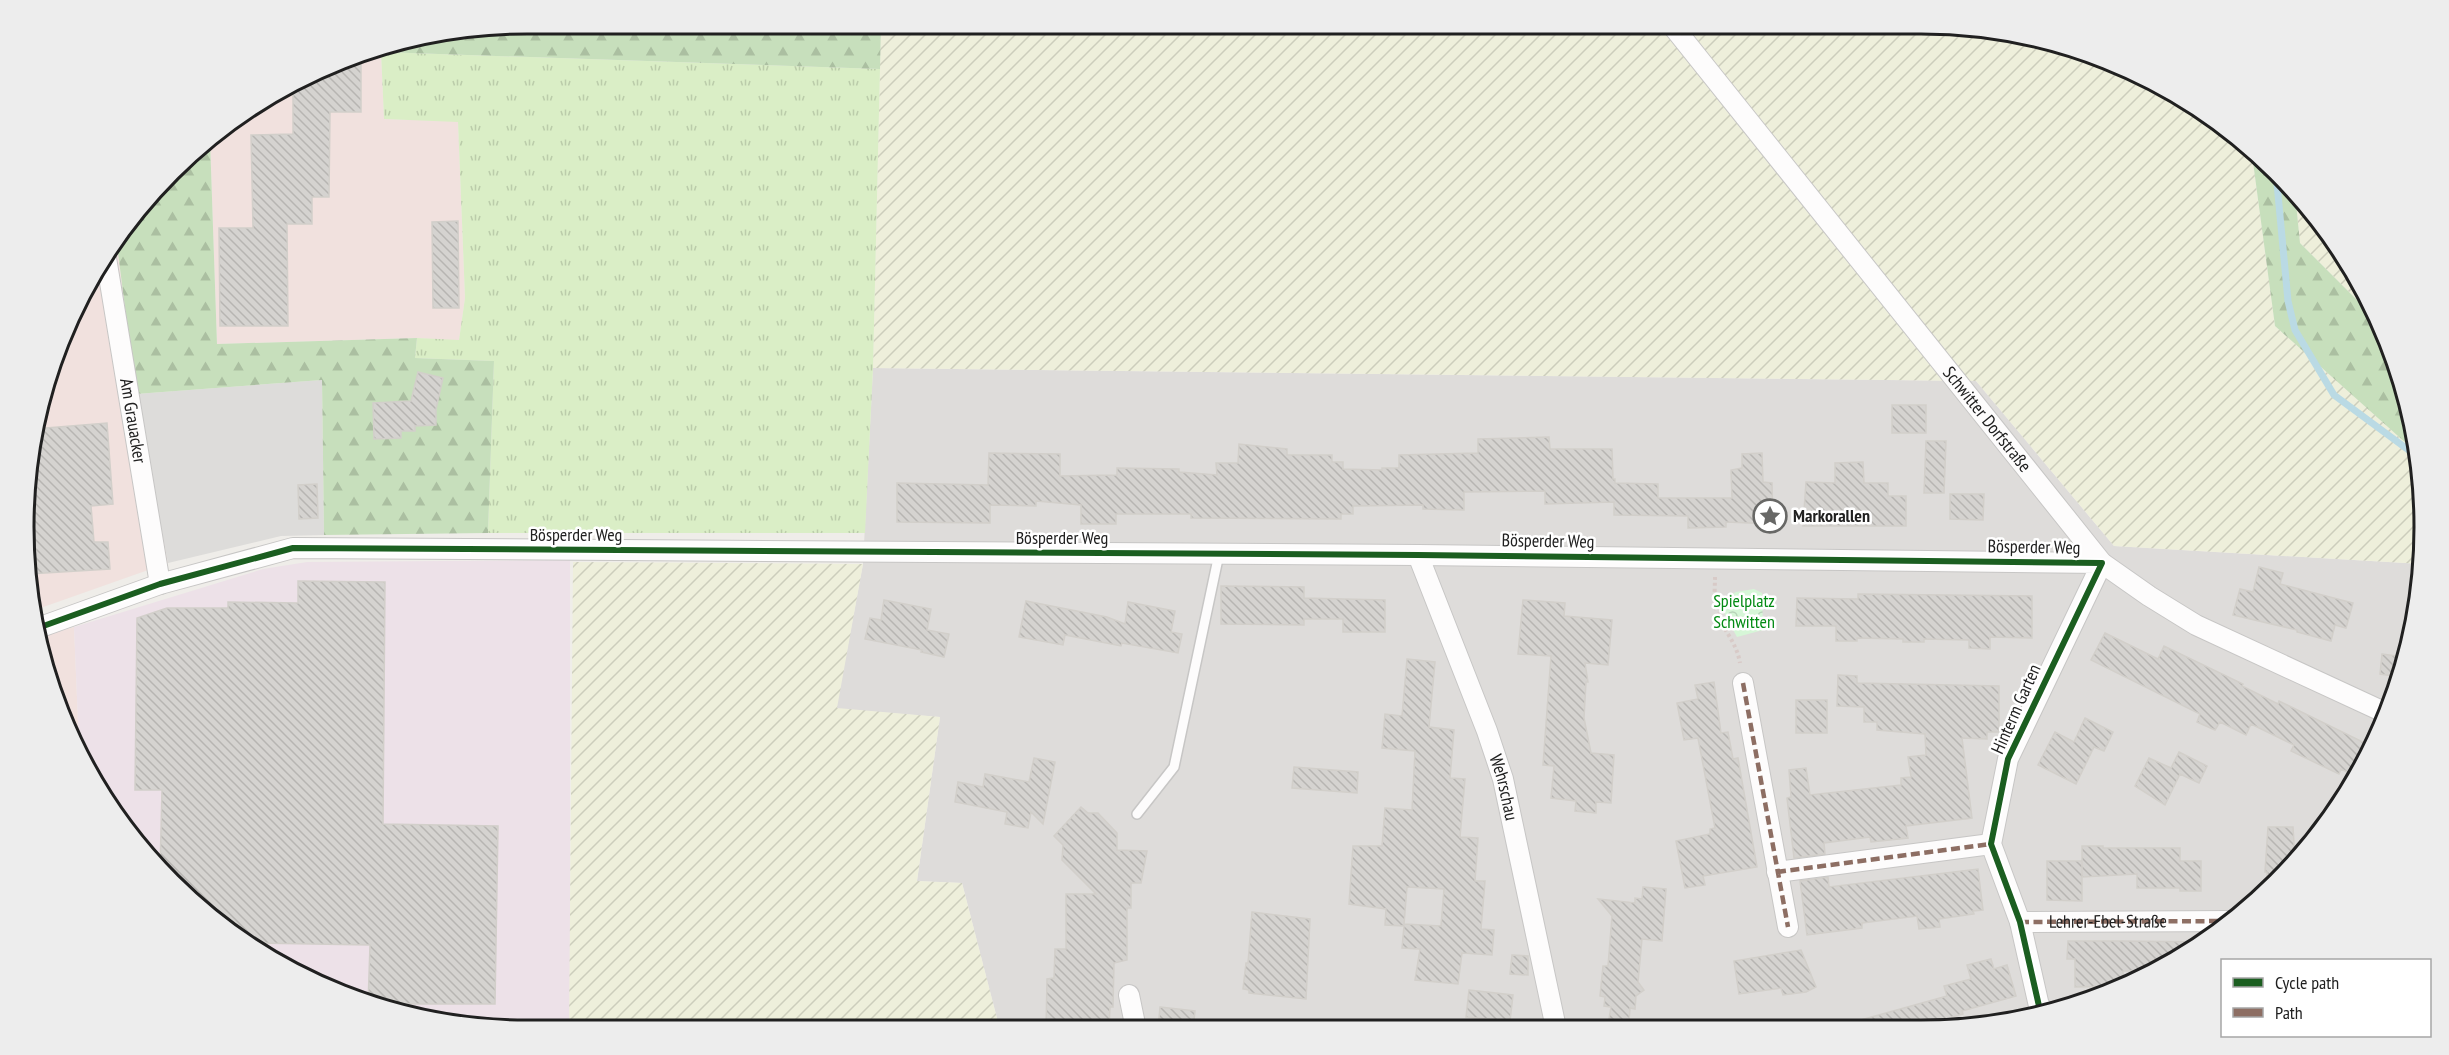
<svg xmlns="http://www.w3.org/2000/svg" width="2449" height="1055" viewBox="0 0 2449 1055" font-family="'PT Sans Narrow',sans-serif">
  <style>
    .residential { fill: #dedcda }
    .commercial { fill: #f1e1de }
    .industrial { fill: #ede1e8 }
    .religious { fill: #dddcda }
    .farmland { fill: url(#farmland-furrows) }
    .grass { fill: url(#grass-tufts) }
    .forest { fill: url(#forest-firs) }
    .park { fill: url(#park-crowns) }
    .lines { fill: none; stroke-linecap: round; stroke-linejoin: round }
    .stream { stroke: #badae4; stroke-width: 7 }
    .building { fill: url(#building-back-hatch); stroke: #d2cfca; stroke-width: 1.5; fill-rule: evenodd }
    .lane-casing { stroke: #c7c6c5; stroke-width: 12 }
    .street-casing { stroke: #c7c6c5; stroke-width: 22 }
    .path { stroke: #d8cac7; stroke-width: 4; stroke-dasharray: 3 3; stroke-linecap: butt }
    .lane { stroke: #fdfcfc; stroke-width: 9 }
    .street { stroke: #fdfcfc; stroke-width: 20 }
    .quiet { stroke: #8d6e63; stroke-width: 4.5; stroke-dasharray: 9 4.5; stroke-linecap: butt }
    .cycleway-casing { stroke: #fff; stroke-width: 10 }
    .cycleway { stroke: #1b5e20; stroke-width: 6 }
    .labels { text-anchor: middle; stroke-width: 5; stroke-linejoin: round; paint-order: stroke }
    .street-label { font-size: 18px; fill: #202020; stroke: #fff }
    .poi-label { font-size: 18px; font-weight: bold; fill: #202020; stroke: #fff; text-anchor: start }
    .park-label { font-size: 18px; fill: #038a13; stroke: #fff }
    .rim { fill: none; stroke: #202020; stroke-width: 3 }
  </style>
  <defs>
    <pattern id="farmland-furrows" width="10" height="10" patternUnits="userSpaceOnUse" patternTransform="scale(1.5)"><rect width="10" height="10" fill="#eeefdb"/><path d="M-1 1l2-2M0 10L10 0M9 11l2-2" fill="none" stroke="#cccdbc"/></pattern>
    <pattern id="grass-tufts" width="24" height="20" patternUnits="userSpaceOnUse" patternTransform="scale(1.5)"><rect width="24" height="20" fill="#daeec6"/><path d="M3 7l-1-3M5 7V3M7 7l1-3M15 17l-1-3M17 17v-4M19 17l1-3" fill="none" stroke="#bca"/></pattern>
    <pattern id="forest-firs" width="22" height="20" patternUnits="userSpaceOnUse" patternTransform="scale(1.5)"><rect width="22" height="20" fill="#c7dfbc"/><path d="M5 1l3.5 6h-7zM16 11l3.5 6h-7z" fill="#abbfa1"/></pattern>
    <pattern id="park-crowns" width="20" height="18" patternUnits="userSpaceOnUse" patternTransform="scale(1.5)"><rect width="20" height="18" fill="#d6f6d7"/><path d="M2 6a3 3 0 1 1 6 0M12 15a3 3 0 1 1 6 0" fill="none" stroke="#b7d3b8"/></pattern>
    <pattern id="building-back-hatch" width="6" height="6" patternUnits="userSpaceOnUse" patternTransform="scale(1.5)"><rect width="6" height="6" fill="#d5d3d0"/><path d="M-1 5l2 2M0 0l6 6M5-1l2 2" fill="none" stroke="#b7b5b2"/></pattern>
  </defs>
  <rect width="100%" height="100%" fill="#efede9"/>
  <!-- residential -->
  <path class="residential" d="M873,368l1103,13 138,165 308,18 -1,30 -23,96 -77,144 -93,93 -113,66 -127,34 -988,3 -38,-147 -45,-2 23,-164 -104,-8 27,-145z"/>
  <!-- commercial -->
  <path class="commercial" d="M373,50l8,2 3,67 74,2 7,177 -6,43 -42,-3 -200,6 -7,-205 66,-48 89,-40z
    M117,245l19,149 32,169 -136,48 -8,-84 10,-97 57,-154z
    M74,627l5,118 -41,-107z"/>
  <!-- industrial -->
  <path class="industrial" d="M570,560v471h-43l-162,-27 -144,-77 -72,-68 -57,-79 -13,-35 -5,-118 189,-58 44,-7z"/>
  <!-- religious -->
  <path class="religious" d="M322,380l2,155 -43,1 -113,27 -32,-169z"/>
  <!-- farmland -->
  <path class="farmland" d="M881,24h1041l162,27 90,41 77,55 24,179 142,127 7,42 -2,69 -308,-18 -138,-165 -1103,-13z
    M2295,193l26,28 52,84 6,17 -79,-79z
    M573,562l290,2 -26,144 103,9 -23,164 45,2 38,147 -431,1z"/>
  <!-- grass -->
  <path class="grass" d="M381,52l499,17 -7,299 -8,165h-377l6,-172 -79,-3 2,-20 42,2 6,-42 -7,-176 -74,-3z"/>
  <!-- forest -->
  <path class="forest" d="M528,24h353l-1,45 -499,-17 -8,-2z
    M210,139l7,205 200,-6 -2,20 79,3 -6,172 -164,2 -2,-155 -186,14 -19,-149 79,-96z
    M2251,147l44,46 5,50 79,79 29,76 9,55 -142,-127z"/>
  <!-- park -->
  <path class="park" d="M1754,589l8,4 1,37 -26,7 -12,-22 -3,-15 14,-8z"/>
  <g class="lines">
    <!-- stream -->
    <path class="stream" d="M2276,173l12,128 7,29 39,65 84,62"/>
  </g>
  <!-- building -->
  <path class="building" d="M344,61h17v51h-31l-1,85h-17v27h-25l1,102h-68l-1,-98h34l-2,-93 42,-1v-50z
    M458,221l1,87h-26l-1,-86z
    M418,372l25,6 -7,31v16l-21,1v5h-14v7l-27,1 -1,-36 38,-2z
    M1892,405h34v28h-34z
    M107,423l6,81 -22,2 3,36h14l2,27 -81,5 -5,-47 10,-98z
    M1549,437l1,12h62l1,30h2v4l43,1v14h74l-1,-28 11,-2v-14l20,-1 1,29 9,1 1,41 -47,-2v5l-38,1v-12l-74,-1v-13l-69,2v-13l-81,1v18l-41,-1v-4l-70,1v8h-12v5l-150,-1v-4h-75v10h-35v-19l-45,-4v5l-46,-1v18l-93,-1v-39l91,2 1,-32 71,1v22l57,-1v-7l62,1v3l38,3 -1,-12h22l1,-19 48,5v6h45v7h11v7l39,1v-2h17v-13l79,-2v-14z
    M1926,441h20l-2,52h-20z
    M1863,462l1,21h24v13h18v30h-103l3,-44 29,1v-20z
    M317,484l1,34 -19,1 -1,-34z
    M1950,494h34l-1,26 -33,-1z
    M2259,567l24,6 -3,11 73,19 -7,25 -11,-3 -4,16 -34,-9v-2l-64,-15 7,-26 13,3z
    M298,581l87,1 -2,242 115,2 -3,178h-86v7l-41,-6 2,-60 -119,-2 -30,-16 -61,-57 2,-80h-27l2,-172 30,-10h61v-6l70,1z
    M1221,586l83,1v11l81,2v32h-42v-13h-39v6l-83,-1z
    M1858,594l174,2v42l-42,-1v12l-21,-1v-8l-45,-1v3h-21v-3l-46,-1v3h-21v-15h-40l1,-28 61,1z
    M884,600l47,9 -4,21 22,4 -5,23 -23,-5 1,-2 -57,-11 5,-21 11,2z
    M1523,600l42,3 -1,13 48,4 -4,45 -23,-2 3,19h-2l-2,36 7,35 23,2 -3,48 -15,-1v11l-21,-2 1,-10 -25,-3 3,-32 -11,-1 8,-109 -33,-2z
    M1026,601l81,16 18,7 3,-22 47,9 -4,21 11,2 -4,19 -56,-10 -1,3 -56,-11 -2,10 -44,-8z
    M2105,633l53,26 6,-13 79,38 -1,2 36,18 1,-3 90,44 -16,30 -12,-6 -2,5 -48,-23 3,-6 -43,-21 -5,11 -26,-13 -5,8 -18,-8 3,-8 -109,-54z
    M2382,654l21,3 -3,20 -20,-3z
    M1407,659l28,3 -6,65 25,3 -4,48 15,1 -5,58 18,1 -3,43h10l-4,48 13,1 -2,25 -30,-2 -4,31 -43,-4 5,-31 -18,-1 2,-22 -19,-1 1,-16 -37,-5 4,-58h29l3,-38 27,2 3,-59 -33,-3 3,-34 17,2zM1407,887l37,2 -3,37 -37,-2z
    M1838,675l19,1v7l142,3v46h-12v7l-25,-1 10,80 -66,8 2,12 -37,4 -1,-5 -46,6 1,11 -31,4 -7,-60 4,-1 -2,-27 17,-2 4,27 91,-10v-7l10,-1 -3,-20 18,-2 -1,-21 -48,-4v-8h-13v-15l-27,-1z
    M1714,682l7,51 7,-1 5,27 5,-1 19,109 -54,9 2,9 -20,3 -9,-47 34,-7v-5l5,-1 -17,-90 -14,2 -7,-37 21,-4 -3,-14z
    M1796,700h31v33h-31z
    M2085,718l28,14 -9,19 -10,-4 -18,37 -38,-19 17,-33 19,10z
    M2179,752l28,14 -8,17 -19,-9 -15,31 -30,-19 14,-28 22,10z
    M1034,758l21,4 -12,62 -12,-12 -3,16 -23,-4 2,-12 -52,-10 3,-20 25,5 2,-13 44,8z
    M1294,767l64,5 -1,21 -65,-5z
    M1081,807l7,6h10l19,20v17l30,1 -6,32h-10v25h-4v52l-13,3 -1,44h-3l-1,22h-63l1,-50 7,-1 1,-29h11v-55h30l-34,-34 1,-15 -9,-9z
    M2268,827h25l2,33 -28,28v-16h-2z
    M2082,846h21v2h77v13h21v30h-21v-3h-43v-14l-55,3z
    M2047,861h35v40l-35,-1z
    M1978,869l5,41 -10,1 1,3 -35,5 1,8 -21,2 -2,-13 -55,7v5l-55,7 -7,-54 28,-4 1,10z
    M1643,887l23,2 -4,52 -20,-2 -4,43 6,8 -8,6 -1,13 -5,-1 -1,13 -20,-2 2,-12 -7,-1 1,-9 -5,-1 3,-30h5l4,-50 -14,-17 37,4v-5l7,1z
    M1252,912l58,7 -4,80 -57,-6v-3l-6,-1 3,-26h2z
    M2068,941h54l81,1 -52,29h-28v15l-48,1v-28h-8z
    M1801,950l15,37 -10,5 -23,3 -2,-7 -42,6 -5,-33z
    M1512,955l16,1v19l-18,-1z
    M1991,959l3,10 13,-4 9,31 -54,15 1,3 -11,3 3,10h-97l-1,-6 90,-25 -3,-10 27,-7 -4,-14z
    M1469,990l44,5 -3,26 -44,-4z
    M1160,1007l35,4 -2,18h-35z"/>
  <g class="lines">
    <defs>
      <path id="lane" d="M1137,814l37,-47 45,-213"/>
      <g id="street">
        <path id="s1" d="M1671,24l431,539 47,33 47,29 190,88"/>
        <path id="s2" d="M106,258l54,326"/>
        <path id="s3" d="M1418,555l69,176 16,48 53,249"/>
        <path d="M35,629l125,-45 133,-36 1125,7 684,8 -94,196 -17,85 29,78 19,84 6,5"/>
        <path d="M1743,683l45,244"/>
        <path d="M1777,872l214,-28"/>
        <path id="s4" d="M2020,922l214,-1"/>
        <path d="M1129,995l7,34"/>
      </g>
    </defs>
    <!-- lane casing -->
    <use href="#lane" class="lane-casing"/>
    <!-- street casing -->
    <use href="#street" class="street-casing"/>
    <!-- path -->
    <path class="path" d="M1715,577c0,12 -2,27 3,38 7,17 19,29 22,48"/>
    <!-- lane -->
    <use href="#lane" class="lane"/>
    <!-- street -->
    <use href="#street" class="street"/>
    <!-- quiet -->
    <path class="quiet" d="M1743,683l45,244
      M1777,872l214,-28
      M2020,922l214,-1"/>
    <defs>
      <path id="cycleway" d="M35,629l125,-45 133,-36 1125,7 684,8 -94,196 -17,85 29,78 19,84 6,5"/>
    </defs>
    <!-- cycleway casing -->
    <use href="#cycleway" class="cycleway-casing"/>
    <!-- cycleway -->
    <use href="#cycleway" class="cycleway"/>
  </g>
  <!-- icons -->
  <defs>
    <symbol id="sight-ring" viewBox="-11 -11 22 22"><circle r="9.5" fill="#fff" stroke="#686866" stroke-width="1.5"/><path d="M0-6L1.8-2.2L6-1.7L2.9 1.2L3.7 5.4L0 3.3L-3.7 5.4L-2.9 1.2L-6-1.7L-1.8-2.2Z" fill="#686866"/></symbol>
  </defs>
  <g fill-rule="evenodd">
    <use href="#sight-ring" x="1751" y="497" width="38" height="38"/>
  </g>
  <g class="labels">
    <!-- street labels -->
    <g class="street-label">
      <text dy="6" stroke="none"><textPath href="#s1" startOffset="506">Schwitter Dorfstraße</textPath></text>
      <text dy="6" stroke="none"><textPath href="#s2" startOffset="165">Am Grauacker</textPath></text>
      <text x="576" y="541">Bösperder Weg</text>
      <text x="1062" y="544">Bösperder Weg</text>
      <text transform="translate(1548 541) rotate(1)" y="6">Bösperder Weg</text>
      <text transform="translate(2034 547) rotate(1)" y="6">Bösperder Weg</text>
      <text transform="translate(2016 709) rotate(-66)" y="6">Hinterm Garten</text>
      <text dy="6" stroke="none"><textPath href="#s3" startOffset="248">Wehrschau</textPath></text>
      <text dy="6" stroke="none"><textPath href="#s4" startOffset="88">Lehrer-Ebel-Straße</textPath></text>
    </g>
    <!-- poi labels -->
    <g class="poi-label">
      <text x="1793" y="522">Markorallen</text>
    </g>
    <!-- park labels -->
    <g class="park-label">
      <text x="1744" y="607">Spielplatz<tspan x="1744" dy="21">Schwitten</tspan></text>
    </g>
  </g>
  <!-- crop -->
  <path d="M0 0H2449V1055H0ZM527 34H1921A493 493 0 0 1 2414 527V527A493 493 0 0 1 1921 1020H527A493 493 0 0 1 34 527V527A493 493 0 0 1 527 34Z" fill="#ededed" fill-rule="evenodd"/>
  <path class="rim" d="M527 34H1921A493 493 0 0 1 2414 527V527A493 493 0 0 1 1921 1020H527A493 493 0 0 1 34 527V527A493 493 0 0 1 527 34Z"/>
  <!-- legend -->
  <rect x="2221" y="959" width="210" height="78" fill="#ffffff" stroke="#a6a6a6" stroke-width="1.5"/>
  <rect x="2233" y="978" width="30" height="9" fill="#1b5e20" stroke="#a6a6a6" stroke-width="1.5"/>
  <text x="2275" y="989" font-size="18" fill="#202020">Cycle path</text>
  <rect x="2233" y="1008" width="30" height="9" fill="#8d6e63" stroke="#a6a6a6" stroke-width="1.5"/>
  <text x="2275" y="1019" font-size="18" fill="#202020">Path</text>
</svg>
